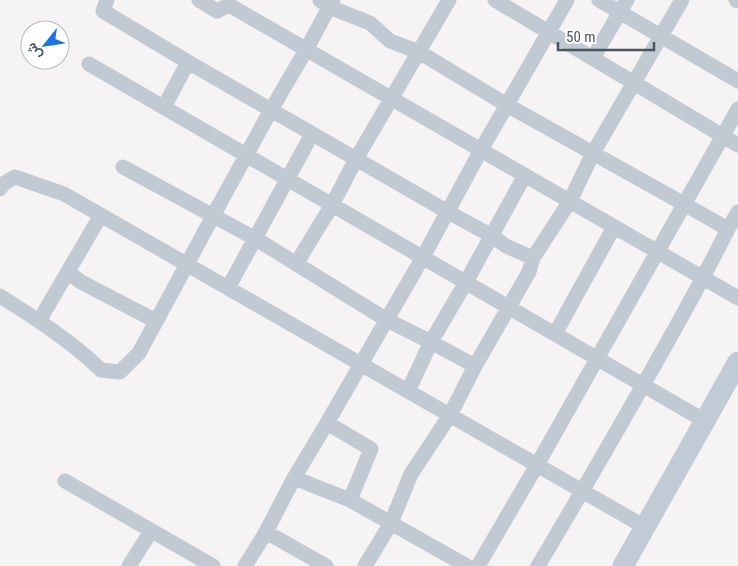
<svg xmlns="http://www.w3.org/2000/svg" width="738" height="566" viewBox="0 0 738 566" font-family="'Roboto Condensed',Vazirmatn,sans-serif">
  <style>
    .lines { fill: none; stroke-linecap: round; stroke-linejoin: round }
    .street { stroke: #c1cad2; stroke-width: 15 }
    .secondary { stroke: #c1cbd6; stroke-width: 21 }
  </style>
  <rect width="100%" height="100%" fill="#f5f3f3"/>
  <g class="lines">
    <!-- street -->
    <path class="street" d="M107,0l-4,11 85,51 -24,45
      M199,0l18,11 12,-6 509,293
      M320,0l9,7 41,16 20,18 29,11 88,53 177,99 44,25 10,-17
      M495,0l243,145
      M599,0l139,81
      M736,0l2,1
      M593,58l34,-58
      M188,62l260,150 44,24 14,10 27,12
      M89,64l616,357
      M123,167l133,72 131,81 44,22 44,24
      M0,189l3,-5 12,-7 49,17 581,333
      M296,264l36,-59 24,-46 93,-159
      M68,272l13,10 75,39
      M228,288l84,-154
      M0,296c35,22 71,45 101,74l19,2 19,-19 74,-137 58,-106 35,-60 27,-50
      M39,321l62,-106
      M555,334l59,-107
      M408,391l23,-49 35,-60 59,-107
      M294,478l33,-55
      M65,481l148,85
      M350,500l117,66
      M266,532l60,34
      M129,566l22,-35
      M245,566l21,-34 28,-54 56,22 21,-51 -44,-26 96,-166 58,-107 86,-150
      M365,566l26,-43 20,-49 39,-59 25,-49 54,-94 4,-14 37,-57 23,-48 89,-153
      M478,566l59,-101 201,-356
      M538,566c34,-57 67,-114 100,-172 31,-54 62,-109 90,-165"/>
    <!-- secondary -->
    <path class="secondary" d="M623,566l115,-204"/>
  </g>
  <!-- north arrow -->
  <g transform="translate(45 45) rotate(240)"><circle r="24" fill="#ffffff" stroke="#b7bbc0"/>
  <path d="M0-4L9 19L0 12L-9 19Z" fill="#1a73e8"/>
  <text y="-8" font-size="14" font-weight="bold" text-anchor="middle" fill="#4a5661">ش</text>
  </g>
  <!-- scale -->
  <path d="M558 42v8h96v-8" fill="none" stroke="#4a5661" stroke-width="2.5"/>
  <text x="566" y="42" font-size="15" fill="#4a5661" stroke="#ffffff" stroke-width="4" paint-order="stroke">50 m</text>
</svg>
